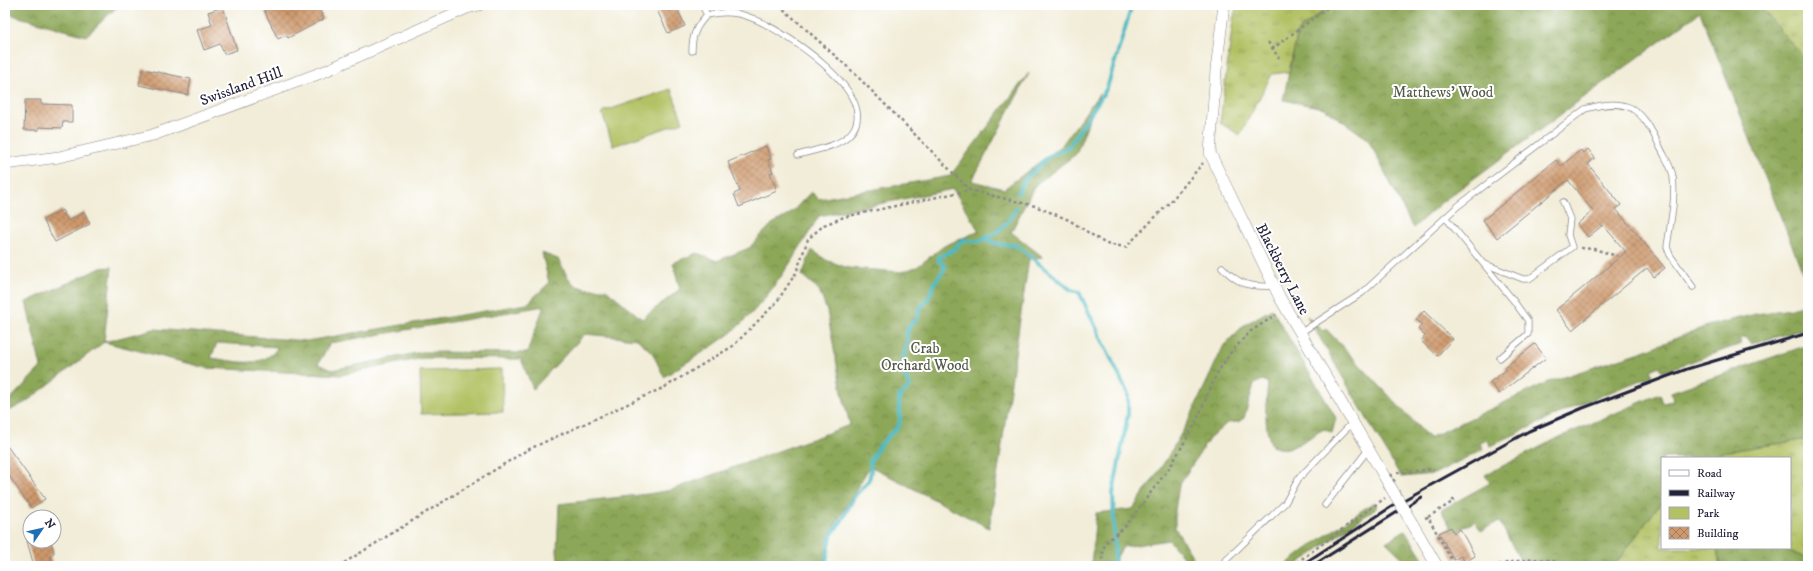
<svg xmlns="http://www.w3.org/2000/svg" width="1813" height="571" viewBox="0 0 1813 571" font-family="'IM FELL DW Pica',serif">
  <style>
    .grass { fill: url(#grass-tufts); stroke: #6a724f }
    .forest { fill: url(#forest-crowns); stroke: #58644a; fill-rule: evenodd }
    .park { fill: #b2c163; stroke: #6a724f }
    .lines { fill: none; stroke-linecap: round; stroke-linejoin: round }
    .stream { stroke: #4bbac2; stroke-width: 4 }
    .building { fill: url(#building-cross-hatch) }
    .service-casing { stroke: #8a888a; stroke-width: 7 }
    .minor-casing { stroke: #8a888a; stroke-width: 12 }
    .path { stroke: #8a888a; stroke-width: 2.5; stroke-dasharray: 3 3; stroke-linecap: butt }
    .service { stroke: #fff; stroke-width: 5.5 }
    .minor { stroke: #fff; stroke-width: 11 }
    .rail { stroke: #22223b; stroke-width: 3 }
    .minor-bridge-casing { stroke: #8a888a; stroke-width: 12; stroke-linecap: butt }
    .path-bridge { stroke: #8a888a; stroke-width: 2.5; stroke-dasharray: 3 3; stroke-linecap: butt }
    .minor-bridge { stroke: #fff; stroke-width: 11 }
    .labels { text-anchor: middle; stroke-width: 4; stroke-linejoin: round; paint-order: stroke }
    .street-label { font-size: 15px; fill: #22223b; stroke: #fff }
    .park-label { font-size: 15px; fill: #545a49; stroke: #fff }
  </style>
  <defs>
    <pattern id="grass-tufts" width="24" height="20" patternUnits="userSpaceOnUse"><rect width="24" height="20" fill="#b2c163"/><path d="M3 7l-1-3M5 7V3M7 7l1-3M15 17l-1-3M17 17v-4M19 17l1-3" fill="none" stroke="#909c53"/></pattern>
    <pattern id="forest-crowns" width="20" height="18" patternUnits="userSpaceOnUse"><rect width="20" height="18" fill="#8da759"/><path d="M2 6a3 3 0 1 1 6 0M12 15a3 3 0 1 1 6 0" fill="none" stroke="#73884b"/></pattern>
    <pattern id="building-cross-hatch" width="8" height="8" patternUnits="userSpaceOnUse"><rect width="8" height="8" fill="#ce996c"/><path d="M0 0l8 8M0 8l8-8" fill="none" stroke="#a77c5a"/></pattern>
  </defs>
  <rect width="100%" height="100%" fill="#fff"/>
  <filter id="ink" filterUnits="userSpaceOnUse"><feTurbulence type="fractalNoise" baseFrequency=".025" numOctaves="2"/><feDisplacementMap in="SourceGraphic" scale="8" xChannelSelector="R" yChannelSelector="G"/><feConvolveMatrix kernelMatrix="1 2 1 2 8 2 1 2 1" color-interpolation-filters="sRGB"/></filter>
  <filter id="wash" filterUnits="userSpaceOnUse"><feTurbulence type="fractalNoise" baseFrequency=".012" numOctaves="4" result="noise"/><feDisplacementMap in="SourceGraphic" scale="16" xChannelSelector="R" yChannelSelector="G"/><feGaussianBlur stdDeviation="0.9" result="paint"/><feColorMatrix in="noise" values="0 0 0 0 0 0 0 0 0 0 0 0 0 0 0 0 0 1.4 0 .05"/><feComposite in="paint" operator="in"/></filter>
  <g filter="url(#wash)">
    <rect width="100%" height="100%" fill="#f2edd8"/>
    <!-- grass -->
    <path class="grass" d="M1237,5h94l-33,26 -9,41 -17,2 -32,61 -20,-12 13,-103z
      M1758,5h50v57z
      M1808,439v120l-26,-11h8v-90h-77l9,-6z
      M1662,501v47h55l3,18h-106z
      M1526,561l19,5h-34z"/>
    <!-- forest -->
    <path class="forest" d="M5,5h114l-33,31 -81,-23z
      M1331,5h427l50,57v224l-108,-274 -258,190 -29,26 -45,-89 -44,-31 -41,-8 15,-69z
      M1029,73l-57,108 32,8 58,-44 37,-51 -23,60 -41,31 -24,47 32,25 -14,2c-14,90 -25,179 -40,269l-119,-62 -40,68 -7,32h-264l-2,-15 2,-47 89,-10 23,-4 179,-65 -7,-28 -16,-86 -8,-21 -17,-15 10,-25 14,10 22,8 53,4 16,-5 27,-21 35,-15 -26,-42 -134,27c-26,43 -51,87 -91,119 -20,15 -43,28 -64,42l-12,-25 -15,-13 -52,-5 -52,55 -12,-30 -98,-1 -82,17 -135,-7 -102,-26 -78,60 -21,11v-8l36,-38 -15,-65 75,-34 11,-1 -8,75 50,-13 153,12 220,-37 22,-21 -7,-30 16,6 9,17 7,9 12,4h20l36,30 38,-30 -7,-26 24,-10 20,8 32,-13 23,-24 18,-10 21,-22 8,7 131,-23zM544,306l-17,47 -105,-1 -90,18 -14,-6 12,-21zM217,343l61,4c-15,23 -43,14 -67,11z
      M1808,302v26l-57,16 -5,-7 -6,2 1,5 -79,28 -2,-6 -9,4 2,5 -80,32 -83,39 -2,-6 -8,3 3,6 -49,25 -33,3 -94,-161 16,15 3,-2 103,109 119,-56 96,-31 63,-25 49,-12 35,-5z
      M1272,309l64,109 -4,15 -8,-4c-16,8 -33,26 -52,17 -9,-21 -6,-41 -4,-63l-5,-3 -9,4 -10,34 -6,4 -11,1 -18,16 -30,46 -4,25v18l20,33v5h-10l1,-5 -17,-21 -46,7 -12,19h-20l5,-53 37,-4 33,-49 23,-40 35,-75 20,-20z
      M1808,345v94l-86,13 -9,6h-51v43l-48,65h-68l-27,-8 -20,-37 -18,10 -6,-10 -21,12 -13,-23 49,-27 -5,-8 75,-38 100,-43 3,9 10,-2 -2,-9z
      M1374,502l3,5 -82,59h-11l21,-16z
      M1405,530l23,36h-17l-25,-24z
      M1717,548h65l26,11v7h-88z"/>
    <!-- park -->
    <path class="park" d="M671,89l12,33 -70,24 -11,-34z
      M502,369l1,43 -82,2 -1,-43z"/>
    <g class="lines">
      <!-- stream -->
      <path class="stream" d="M1018,193l6,-13 25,-24 19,-9 4,-5 35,-54 25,-83
        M988,239c9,9 20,3 31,8l52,43 8,2 49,102v20l-15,79 2,73
        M825,566l6,-31 11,-15 12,-23 15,-17 2,-9 -1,-10 6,-10 6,-8 18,-19 -1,-28 11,-9 -9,-19 6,-26v-11l3,-6 7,-6 2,-9 9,-11 7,-17 10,-14 -1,-4 -5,-2v-5l14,-7 10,-10c6,0 11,2 16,1 15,-5 31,-18 37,-33"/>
    </g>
    <g id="blocks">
      <!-- building -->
      <path class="building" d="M275,5h42l7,14 -36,19 -2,-3 -8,4 -14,-29z
        M668,5h8l9,21 -17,7 -11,-23z
        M223,7l14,43 -13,4 -4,-10 -16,6 -7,-20 15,-5 -4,-13z
        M143,69l48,10 -3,16 -49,-10z
        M25,100h16v4l31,1v17h-9l-1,6 -23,-1v3h-15z
        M766,146l5,13 -3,1 5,12 -3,1 7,18 -38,16 -5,-13 6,-3 -12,-29z
        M1588,149l7,9 -7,6 33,41 -5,4 49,59 -11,9 -7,-9 -75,62 -16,-20 70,-58 -23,-27 -15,12 -11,-13 16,-13 -25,-31 -71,58 -14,-18 73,-60 5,6 20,-16 2,3z
        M62,210l6,11 16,-9 6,12 -35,18 -12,-22z
        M1424,311l29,28 -16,17 -16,-15 4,-5 -7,-7 4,-4 -6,-6z
        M1535,344l11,14 -47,36 -9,-12 16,-12 -2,-2z
        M5,443l40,56 -14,9 -26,-38z
        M1451,527l3,6 6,-4 15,27 -10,6 -4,-6 -7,4 -15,-27z
        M27,541h24l3,12 -4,2 3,11h-19z"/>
    </g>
  </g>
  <g filter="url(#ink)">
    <use href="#blocks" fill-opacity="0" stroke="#8a888a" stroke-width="1"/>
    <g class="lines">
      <defs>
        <path id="service" d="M702,5l5,10c13,-3 29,-3 42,2 30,10 139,80 100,118 -12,12 -35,15 -51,20
          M692,51c0,-15 4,-25 15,-36
          M1445,217l68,83 15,21v13l-28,24
          M1485,264l38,15h6l43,-32 -4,-12 2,-16 -7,-17
          M1222,267c17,18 27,20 51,19
          M1300,333l62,-40 96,-87 127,-97c44,-12 56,-2 75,38 4,9 12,20 13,30 3,23 -3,47 -6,70l3,8 23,32
          M1325,505l43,-55
          M1220,566l65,-63 14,-25 53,-55"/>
        <path id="minor" d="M1224,5l-8,65 -6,83 70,145 114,195
          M5,164l54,-7 94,-22 170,-63 144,-64 12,-3
          M1412,523l25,43"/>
      </defs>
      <!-- service casing -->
      <use href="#service" class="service-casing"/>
      <!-- minor casing -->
      <use href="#minor" class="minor-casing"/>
      <!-- path -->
      <path class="path" d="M779,5l74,67 117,118 65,16 34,14 37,24 20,3 46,-47 31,-37
        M1268,42l11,16
        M1272,49l59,-44
        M1581,248l13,1 23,7
        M1397,473l37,-4
        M1428,517l26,-16 -3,-3
        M1425,518l3,-1 27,49
        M339,566l188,-116 138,-63 68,-41 43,-43 20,-30 12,-34 16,-14 20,-8 126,-27
        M1101,566l3,-19 3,-6 17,-13 46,-61 25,-43 21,-49 15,-23 20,-21 25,-16
        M1292,566l93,-68
        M1493,566c23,-5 51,-12 73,0"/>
      <!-- service -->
      <use href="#service" class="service"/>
      <!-- minor -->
      <use href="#minor" class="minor"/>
      <!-- rail -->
      <path class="rail" d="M1300,566l91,-59 138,-76 54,-23 104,-39 121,-36
        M1312,566l109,-69"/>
      <defs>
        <path id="minor-bridge" d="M1394,493l18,30"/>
      </defs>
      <!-- minor-bridge casing -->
      <use href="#minor-bridge" class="minor-bridge-casing"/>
      <!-- path-bridge -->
      <path class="path-bridge" d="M1390,474l5,8"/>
      <!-- minor-bridge -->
      <use href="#minor-bridge" class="minor-bridge"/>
    </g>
  </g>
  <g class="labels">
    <!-- street labels -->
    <g class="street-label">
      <text transform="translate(241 86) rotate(-20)" y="5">Swissland Hill</text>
      <text transform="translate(1283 269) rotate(63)" y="5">Blackberry Lane</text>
    </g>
    <!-- park labels -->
    <g class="park-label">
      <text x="1443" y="97">Matthews' Wood</text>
      <text x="925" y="353">Crab<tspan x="925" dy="17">Orchard Wood</tspan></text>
    </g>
  </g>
  <!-- margin -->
  <rect width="1813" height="571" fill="none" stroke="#fff" stroke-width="20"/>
  <!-- legend -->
  <rect x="1661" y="457" width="130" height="92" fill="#ffffff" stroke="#a7a7b1"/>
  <rect x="1669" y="470" width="20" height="6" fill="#ffffff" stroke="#a7a7b1"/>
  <text x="1697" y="477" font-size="12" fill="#22223b">Road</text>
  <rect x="1669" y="490" width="20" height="6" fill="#22223b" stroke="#a7a7b1"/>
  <text x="1697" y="497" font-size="12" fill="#22223b">Railway</text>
  <rect x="1669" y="507" width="20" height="12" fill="#b2c163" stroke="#a7a7b1"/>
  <text x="1697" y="517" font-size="12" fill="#22223b">Park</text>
  <rect x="1669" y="527" width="20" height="12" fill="url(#building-cross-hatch)" stroke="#a7a7b1"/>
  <text x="1697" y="537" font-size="12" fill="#22223b">Building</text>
  <!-- north arrow -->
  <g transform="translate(42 529) rotate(56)"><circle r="19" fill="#ffffff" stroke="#a7a7b1"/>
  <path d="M0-3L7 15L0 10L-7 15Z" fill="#1f6fb2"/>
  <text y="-6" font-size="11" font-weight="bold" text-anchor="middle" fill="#22223b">N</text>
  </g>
</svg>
